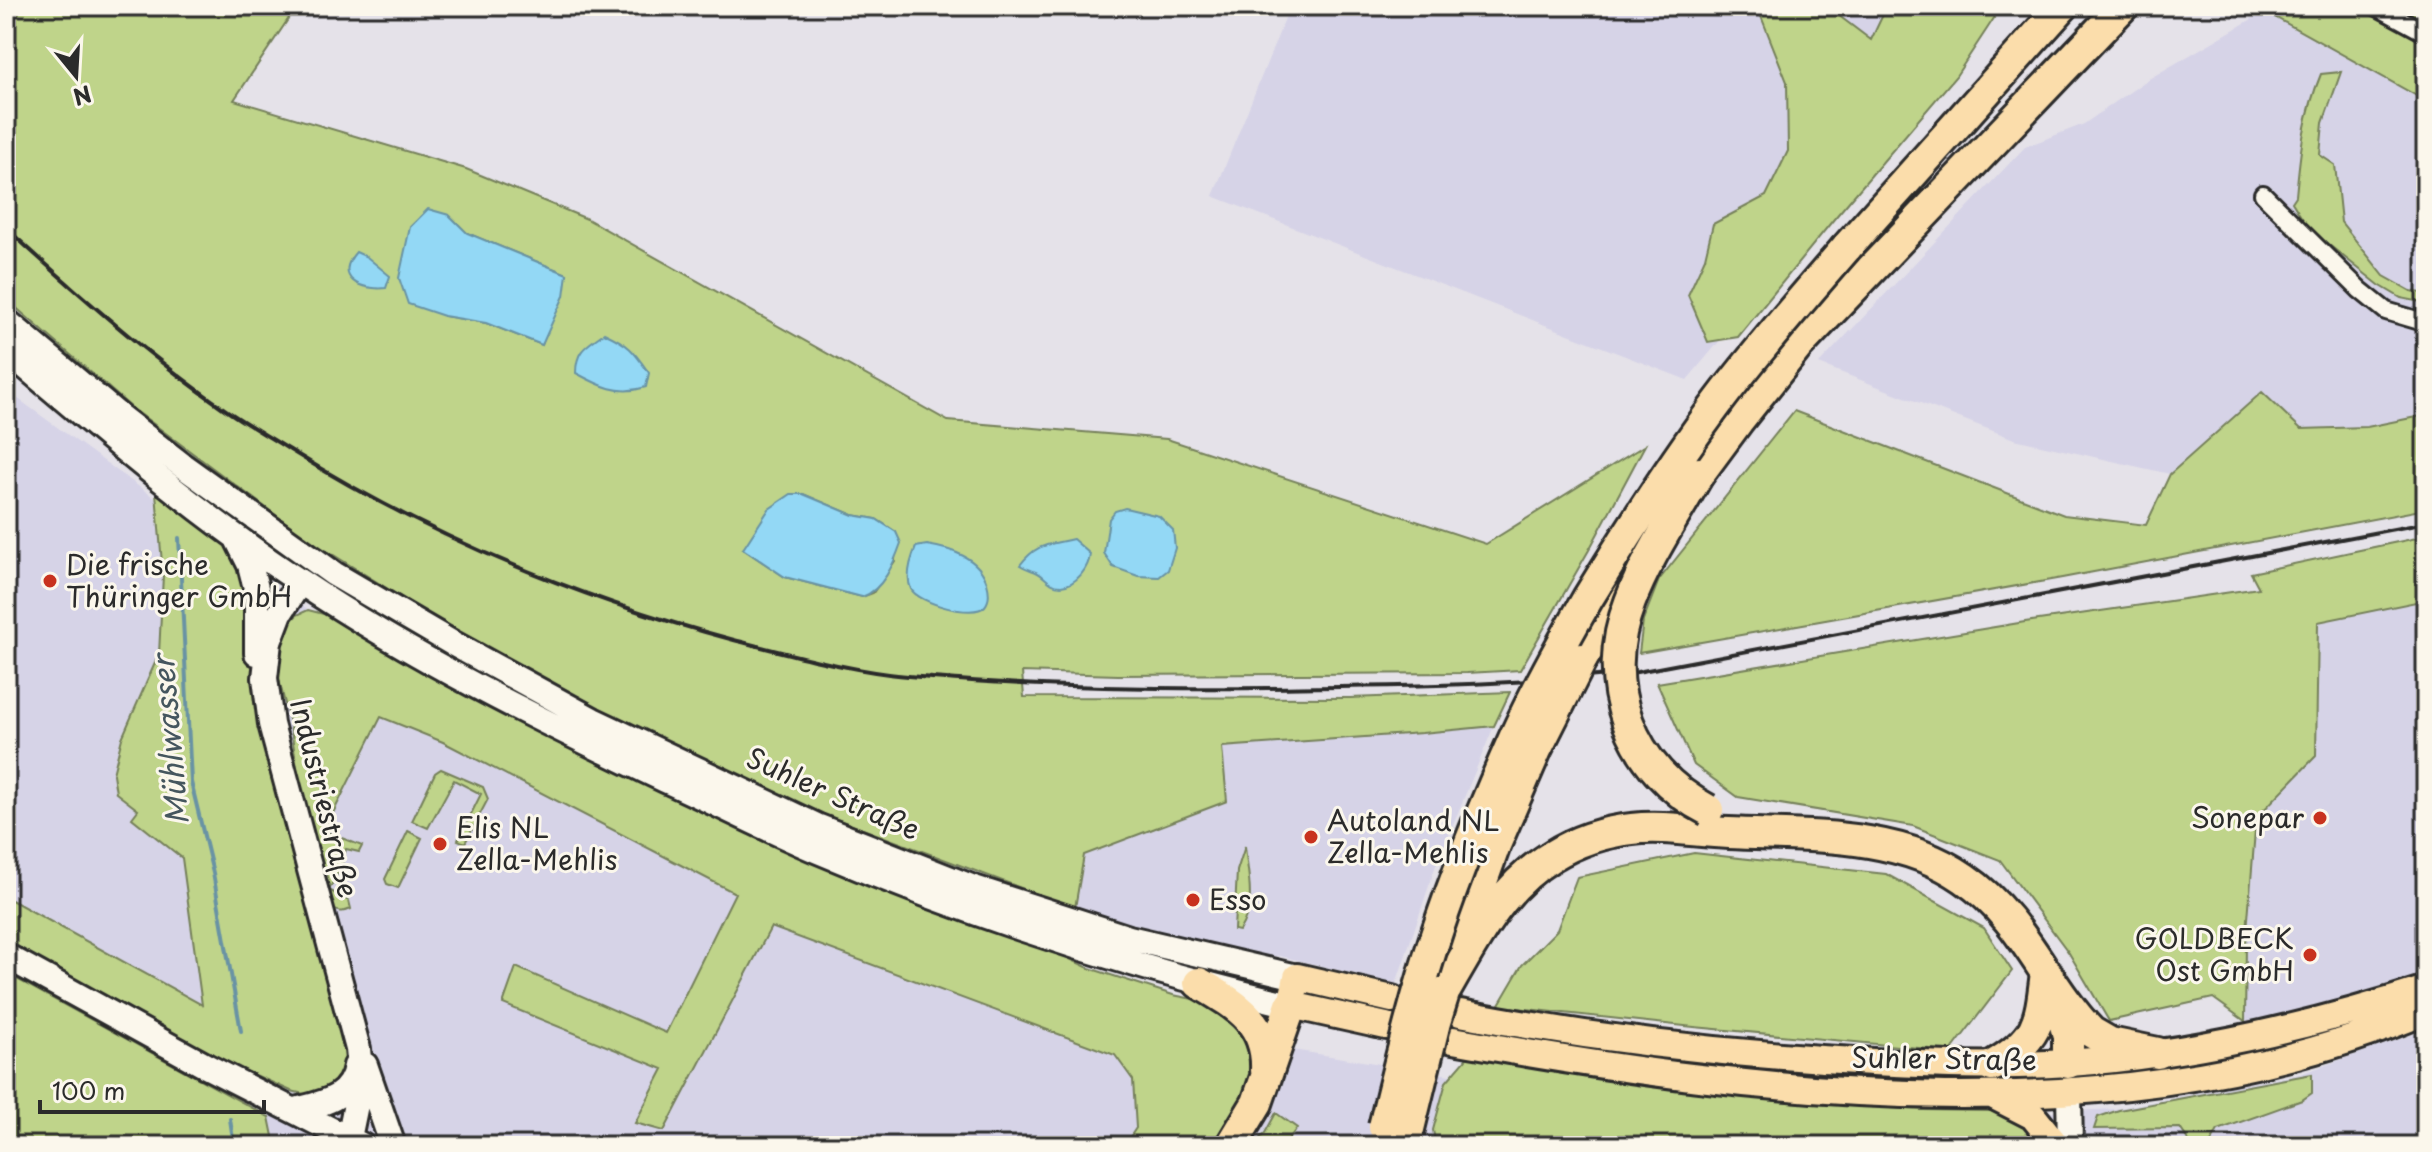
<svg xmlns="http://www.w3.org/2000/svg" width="2432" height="1152" viewBox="0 0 2432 1152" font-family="'Playpen Sans',sans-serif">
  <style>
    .built { fill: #d6d3e7 }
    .green { fill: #bfd48a; stroke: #75805a; stroke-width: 2; fill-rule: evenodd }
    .water { fill: #93d8f5; stroke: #6993a4; stroke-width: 2 }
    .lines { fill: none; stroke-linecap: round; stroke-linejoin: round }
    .stream { stroke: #6993a4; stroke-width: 4 }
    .street-casing { stroke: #2b2b2b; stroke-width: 22 }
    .secondary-casing { stroke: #2b2b2b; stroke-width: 30 }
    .primary-casing { stroke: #2b2b2b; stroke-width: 32 }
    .highway-casing { stroke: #2b2b2b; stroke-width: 36 }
    .street { stroke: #fbf7ec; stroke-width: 16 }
    .secondary { stroke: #fbf7ec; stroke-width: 24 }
    .primary { stroke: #fbddab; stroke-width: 26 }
    .highway { stroke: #fbddab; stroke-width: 30 }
    .rail { stroke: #2b2b2b; stroke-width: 4 }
    .highway-bridge-casing { stroke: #2b2b2b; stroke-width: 36; stroke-linecap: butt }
    .highway-bridge { stroke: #fbddab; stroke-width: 30 }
    .poi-dot { fill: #c8321e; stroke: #fbf7ec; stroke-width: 3 }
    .labels { text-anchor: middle; stroke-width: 6; stroke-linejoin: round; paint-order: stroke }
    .poi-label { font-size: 28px; fill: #2b2b2b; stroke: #fbf7ec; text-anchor: start }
    .street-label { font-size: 28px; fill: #2b2b2b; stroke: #fbf7ec }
    .water-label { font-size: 30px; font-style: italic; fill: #45565e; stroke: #fbf7ec }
  </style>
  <rect width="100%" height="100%" fill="#e5e2e9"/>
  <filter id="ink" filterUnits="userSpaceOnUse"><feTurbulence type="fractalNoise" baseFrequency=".0125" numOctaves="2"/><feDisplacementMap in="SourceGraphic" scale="16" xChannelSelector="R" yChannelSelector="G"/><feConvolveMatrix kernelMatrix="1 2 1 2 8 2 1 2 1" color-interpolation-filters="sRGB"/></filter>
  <g filter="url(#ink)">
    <!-- built -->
    <path class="built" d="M1290,6h709l-312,374 -474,-184z
      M2264,12l162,89v314l-59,12 -66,2 -39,-37 -92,82 -156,-35 -195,-75 206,-217 59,-23 63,-44z
      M6,390l523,380 662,264 536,85 124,4 263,-14 186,-35 126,-44v116h-2151l-7,-30 -250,-137 -12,4z
      M2426,569v404l-152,46 -29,2 -32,-23 47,-410z
      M1494,726l-58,139 -40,119 -116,-28 -53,-1 -152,-47 9,-53 143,-54 -6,-54 201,-14z"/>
    <!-- green -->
    <path class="green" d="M6,6h281l4,9 -57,85 232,69 121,50 361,202 219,18 319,105 159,-99 -56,105 -69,120 -53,3 -349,2 -96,-3 2,25 326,1 160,-6 -16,34 -72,7 -200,14 5,54 -143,54 -9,53 -250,-93 -225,-105 -138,-75 -154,-96 -176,-131 -126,-109zM449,215l18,18 100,41 -25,71 -56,-22 -42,-7zM803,494l50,21 23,4 20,13 -1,29 -22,32 -11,4 -77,-20 -42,-28z
      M1757,6h69l45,34 16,-34h115l-46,70 -122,143 -96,118 -30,5 -20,-47 17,-37 8,-34 53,-28 22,-45 -1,-69z
      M2255,6h171v95z
      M2341,72l-18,51 -3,32 15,10 6,57 43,54 27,15 15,3v9l-25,-5 -22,-13 -71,-57 -16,-26 4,-6c4,-44 8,-81 25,-122z
      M2262,392l39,37 66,-2 59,-12v94l-364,69 -423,75 4,-32 16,-41 135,-169 270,104 82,10 24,-51z
      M156,493l74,55 15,16 103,501 -5,17 -30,14 -22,-5 -127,-57 -158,-85v-52l196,108 -20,-147 -50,-40 6,-8 -22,-17 -3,-19 9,-36 37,-84 4,-79z
      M2426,536v64l-108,22 -2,134 -60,62 -10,126 -1,77 -32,-23 -104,23 -40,-68 -69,-93 -87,-34 -175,-29 -44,-32 -37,-82 368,-61 234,-34 -8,-15z
      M308,610l35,9 746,349 84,27 45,9 32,28 5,47 -38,67h-93l12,-18 -3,-48 -18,-25 -344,-128 -107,204 -29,-8 28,-54 -160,-65 13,-37 150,66 69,-140 -292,-151 -62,-25 -57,114 38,15 -3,6 -13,-3 -4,15 -13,26 20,11 2,8c-8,4 -13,3 -20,-1l-27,-95 -14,-90 -11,-43 -2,-31 8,-22 12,-12z
      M441,769l42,18 5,12 -23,44 -7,-3 23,-46 -27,-14 -26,48 -16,-7 23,-48z
      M408,831l14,7 -24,50 -11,-4 -2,-5z
      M1245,846c3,32 12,56 -6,85l-5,-1 3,-59z
      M1694,853l192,21 98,54 28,43 -61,80 -257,-24 -196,-21 24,-41 35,-35 20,-53z
      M17,979l252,138 6,29h-269v-163z
      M1471,1053l94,19 283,33 75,5 68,1 25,5 27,30h-359l-55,-9 -16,9h-177l-3,-16 13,-48z
      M2312,1074v19l-10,7 -84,30 -9,16h-19l-2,-6 -8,-12 -86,1 4,-12 21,-7z
      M1276,1113l21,15 -14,18h-30l12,-13z"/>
    <!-- water -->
    <path class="water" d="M428,209l21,6 18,18 100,41 -3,22 -22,49 -56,-22 -42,-7 -36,-12 -9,-26 11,-51z
      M356,252l11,5 23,19 -4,12c-25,3 -53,-10 -30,-36z
      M604,333c26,12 29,17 45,40l-3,14c-27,9 -46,-1 -70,-14 0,-24 11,-27 28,-40z
      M791,494h12l50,21 23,4 20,13 5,11c-7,20 -18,47 -39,54l-77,-20 -42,-28 26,-40z
      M1125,508l34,8 14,14 2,18 -7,22 -9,7 -21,-1 -25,-9 -9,-14 5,-34 6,-8z
      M1073,539l17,15c-1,14 -14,31 -29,32 -12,0 -15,-9 -23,-13 -6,-3 -12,-4 -18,-8 17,-22 28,-20 53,-26z
      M927,545c24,4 52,12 60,38 2,7 4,16 -2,23 -11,13 -67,-3 -74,-17 -6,-13 0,-30 5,-42z"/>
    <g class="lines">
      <!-- stream -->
      <path class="stream" d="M179,538l12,244 22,91 28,158
        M230,1119l4,27"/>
      <defs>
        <path id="street" d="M2376,6l50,27
          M2263,194l97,96 26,21 34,10 6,-1"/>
        <path id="secondary" d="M6,321l114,96 63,49 151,108 118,69 141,77 226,107 152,60 158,51 168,39
          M6,350c95,81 189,162 293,231 116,78 240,139 366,199 51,23 101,49 153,71 153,65 310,116 473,154
          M238,541l12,24 7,27v61
          M300,582l-20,31 -11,29 -4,36 6,46 87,325 3,31 -12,58
          M6,956l200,110 155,79
          M365,1065l28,81
          M2069,1092l1,54
          M296,1110c27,-7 55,-11 60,-44"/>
        <path id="primary" d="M1460,1013c136,26 274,42 413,49 80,4 161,6 241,-3 107,-12 210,-37 312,-70
          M1386,1026l-95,-21 6,-28 95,22
          M1453,1040c314,57 672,99 973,-29
          M1994,1096l39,20 24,30"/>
        <path id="highway" d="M1846,248l217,-242
          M1684,494l54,-73 59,-74 326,-341
          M1582,659l53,-92
          M1462,937l33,-92
          M1199,983c37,22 69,39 67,87
          M1444,993c30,-52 56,-105 108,-137 24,-15 51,-24 80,-27 32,-4 64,3 97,4 78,4 168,-2 235,45 59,40 80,105 127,154l19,11 48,10
          M2058,999l10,37v27
          M1992,1066c47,-27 48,-43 54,-94
          M1231,1146l26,-43 34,-98"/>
      </defs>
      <!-- street casing -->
      <use href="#street" class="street-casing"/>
      <!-- secondary casing -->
      <use href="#secondary" class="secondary-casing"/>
      <!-- primary casing -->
      <use href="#primary" class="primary-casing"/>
      <!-- highway casing -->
      <use href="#highway" class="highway-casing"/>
      <!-- street -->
      <use href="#street" class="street"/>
      <!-- secondary -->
      <use href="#secondary" class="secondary"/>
      <!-- primary -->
      <use href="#primary" class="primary"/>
      <!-- highway -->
      <use href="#highway" class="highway"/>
      <!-- rail -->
      <path class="rail" d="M6,228c69,63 140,126 217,180 21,15 45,28 67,42 138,86 287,148 444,190 51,13 103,27 155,34 23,3 47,4 70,6 103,8 206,9 309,8 123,-2 247,-2 369,-16l789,-149"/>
      <defs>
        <path id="highway-bridge" d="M1699,473c-23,42 -52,84 -69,129 -32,82 0,168 78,208
          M1495,845l41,-95 46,-91
          M1384,1127c16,-66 32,-133 54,-198 21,-63 47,-125 74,-186 22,-50 49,-98 76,-145 41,-67 84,-134 131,-197 40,-53 84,-103 127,-153
          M1408,1133l27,-111 9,-29"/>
      </defs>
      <!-- highway-bridge casing -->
      <use href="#highway-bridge" class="highway-bridge-casing"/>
      <!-- highway-bridge -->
      <use href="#highway-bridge" class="highway-bridge"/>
    </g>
  </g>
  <!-- markers -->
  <g class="poi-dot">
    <circle cx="50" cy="581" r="8"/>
    <circle cx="2320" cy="818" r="8"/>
    <circle cx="1311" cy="837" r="8"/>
    <circle cx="440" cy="844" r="8"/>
    <circle cx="1193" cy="900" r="8"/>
    <circle cx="2310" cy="955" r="8"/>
  </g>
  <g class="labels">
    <!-- poi labels -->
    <g class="poi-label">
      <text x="66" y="575">Die frische<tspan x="66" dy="32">Thüringer GmbH</tspan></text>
      <text x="2304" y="828" text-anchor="end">Sonepar</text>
      <text x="1327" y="831">Autoland NL<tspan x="1327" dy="32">Zella-Mehlis</tspan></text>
      <text x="456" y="838">Elis NL<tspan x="456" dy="32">Zella-Mehlis</tspan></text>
      <text x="1209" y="910">Esso</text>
      <text x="2294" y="949" text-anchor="end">GOLDBECK<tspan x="2294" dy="32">Ost GmbH</tspan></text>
    </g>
    <!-- street labels -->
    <g class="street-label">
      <text transform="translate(833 794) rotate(24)" y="10">Suhler Straße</text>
      <text transform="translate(324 798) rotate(76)" y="10">Industriestraße</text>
      <text transform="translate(1944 1059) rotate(1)" y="10">Suhler Straße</text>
    </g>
    <!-- water labels -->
    <g class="water-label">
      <text transform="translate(171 740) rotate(-95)" y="10">Mühlwasser</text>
    </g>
  </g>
  <!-- margin -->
  <rect width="2432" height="1152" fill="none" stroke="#fbf7ec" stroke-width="32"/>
  <rect x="16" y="16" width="2400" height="1120" fill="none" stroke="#2b2b2b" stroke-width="3" filter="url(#ink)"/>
  <!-- north arrow -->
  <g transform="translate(76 76) rotate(162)" stroke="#fbf7ec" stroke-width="6" paint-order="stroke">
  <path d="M0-6L14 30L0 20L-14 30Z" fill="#2b2b2b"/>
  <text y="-12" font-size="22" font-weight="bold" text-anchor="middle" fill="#2b2b2b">N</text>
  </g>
  <!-- scale -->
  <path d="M40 1100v12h224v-12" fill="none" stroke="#2b2b2b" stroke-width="4"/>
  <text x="52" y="1100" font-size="24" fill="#2b2b2b" stroke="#fbf7ec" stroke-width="6" paint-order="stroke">100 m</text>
</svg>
